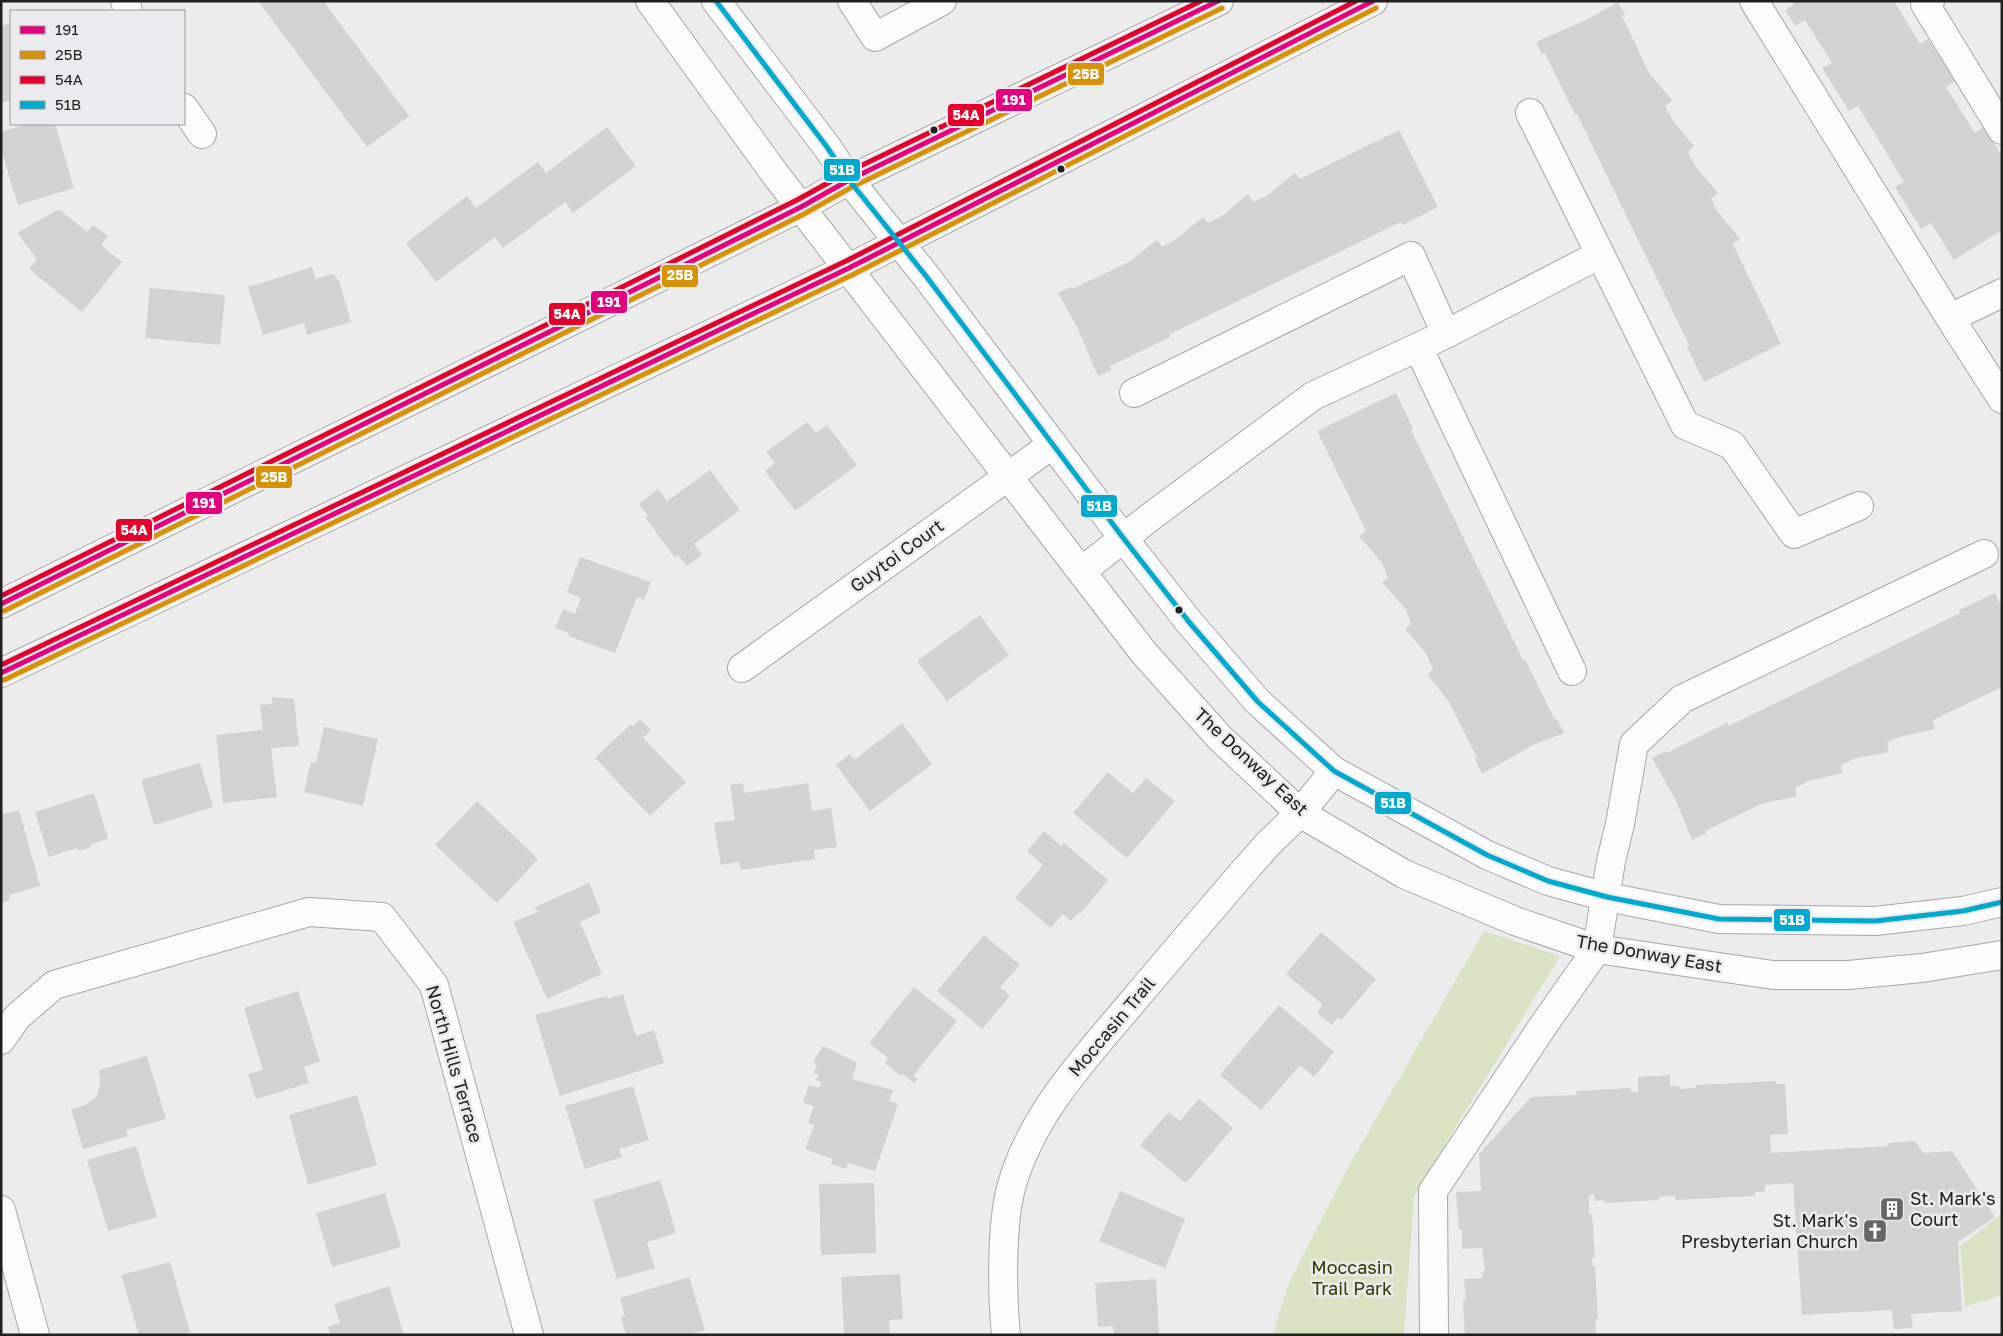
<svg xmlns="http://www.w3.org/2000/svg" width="2003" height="1336" viewBox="0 0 2003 1336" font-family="'Golos Text',sans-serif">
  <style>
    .green { fill: #d9e3c3 }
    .building { fill: #d2d2d3 }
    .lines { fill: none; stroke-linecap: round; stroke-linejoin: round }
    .minor-casing { stroke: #a7a7a7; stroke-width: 30 }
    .major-casing { stroke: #a7a7a7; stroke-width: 30 }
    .minor { stroke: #fcfcfc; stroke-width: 28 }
    .major { stroke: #fcfcfc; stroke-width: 28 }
    .bus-1-casing { stroke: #ebebed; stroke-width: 9 }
    .bus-2-casing { stroke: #ebebed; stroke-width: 9 }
    .bus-3-casing { stroke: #ebebed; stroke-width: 9 }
    .bus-4-casing { stroke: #ebebed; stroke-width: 9 }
    .bus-1 { stroke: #e5007d; stroke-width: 5 }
    .bus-2 { stroke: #d79205; stroke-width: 5 }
    .bus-3 { stroke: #e4002b; stroke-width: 5 }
    .bus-4 { stroke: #00a9ce; stroke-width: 5 }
    .bus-dot { fill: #202020; stroke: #ebebed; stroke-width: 2 }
    .labels { text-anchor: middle; stroke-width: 5; stroke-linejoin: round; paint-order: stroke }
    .street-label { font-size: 18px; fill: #202020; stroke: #ebebed }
    .poi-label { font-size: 18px; fill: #202020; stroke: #ebebed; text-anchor: start }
    .park-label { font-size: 18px; fill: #2e3c01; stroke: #ebebed }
    .line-badge { stroke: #ebebed; stroke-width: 2 }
    .badge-label { font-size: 14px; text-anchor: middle; font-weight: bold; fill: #fff }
  </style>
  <rect width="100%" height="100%" fill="#ececec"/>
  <!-- green -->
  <path class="green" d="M1484,931l76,25 -146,240 -10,139h-132l16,-50 59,-116z
    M2002,1214v81l-37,12 -5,-61z"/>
  <!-- building -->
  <path class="building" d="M258,1h65l86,115 -42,31z
    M1792,1h102l26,43 8,-5 27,42 -9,6 29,46 9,-6 18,29v74l-48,30 -23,-37 -10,6 -26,-42 9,-5 -46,-76 -9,5 -27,-43 10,-5 -27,-43 -10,6 -10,-16 9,-6z
    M1618,2l7,13 -3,1 27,57 23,27 -7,6 8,15 21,25 -6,6 7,14 23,27 -7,5 6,13 23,28 -7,5 48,100 -77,38 -17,-35 2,-2 -112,-231 -2,1 -30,-62 -3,1 -6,-12 52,-23z
    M11,23v77l-10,3v-77z
    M28,124h27l19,64 -56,17 -17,-56v-17z
    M607,127l29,39 -63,47 -8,-11 -62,46 -8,-11 -59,45 -30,-39 61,-47 9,12 62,-46 8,11z
    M1399,130l39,77 -35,18 -2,-3 -231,112v3l-60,29 1,4 -13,6 -21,-49 -19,-34 13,-6 1,2 57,-27 28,-22 5,7 14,-8 27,-22 5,6 14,-7 26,-22 5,8 15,-7 27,-22 5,6z
    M59,209l28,23 6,-7 15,11 -7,9 21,17 -40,50 -53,-43 8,-10 -20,-26z
    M312,267l4,12 17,-5 6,7 12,41 -44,13 -3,-12 -41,12 -15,-48z
    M150,288l75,7 -5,50 -75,-7z
    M1396,393l17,36 -2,1 112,230 2,-1 30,61 2,-1 7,14 -31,12 -51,29 -7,-15 2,-1 -28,-56 -22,-28 6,-4 -6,-15 -22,-26 6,-5 -5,-14 -24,-28 6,-4 -6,-15 -23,-27 7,-5 -49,-100z
    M807,422l9,11 11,-8 30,40 -62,46 -30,-40 10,-8 -9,-11z
    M710,470l30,40 -46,34 8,11 -15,11 -9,-11 -3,3 -30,-41 3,-1 -9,-12 19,-15 9,12z
    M580,557l71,25 -7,18 -7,-3 -22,56 -47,-17 1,-3 -14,-5 8,-19 12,5 6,-16 -14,-6z
    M1995,593l7,15v79l-69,33 2,9 -36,8 -12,6 2,9 -33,6 -15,7 2,8 -35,8 -13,7 2,8 -36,8 -56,27 1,3 -14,6 -17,-41 -23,-41 14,-7 1,2 60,-30 2,3 231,-113 -1,-3z
    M980,615l29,40 -62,46 -30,-40z
    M272,697l22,2 5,47 -28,2 6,49 -54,6 -7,-68 47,-5 -3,-25 12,-1z
    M640,719l11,11 -8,8 43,44 -36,34 -55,-58 36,-34 2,2z
    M902,723l30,41 -62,47 -34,-46 14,-11 4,6z
    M324,727l54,12 -15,67 -59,-14 7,-30 5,1z
    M200,763l13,44 -59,18 -13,-45z
    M1108,772l25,21 13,-15 29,23 -48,57 -54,-45z
    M743,783l1,10 64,-10 4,28 19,-3 6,39 -23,3 1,9 -74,11 -2,-8 -18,3 -7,-42 21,-3 -5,-35z
    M94,793l14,46 -17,5v3l-12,4 -2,-3 -28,9 -14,-45z
    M477,801l61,58 -41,44 -62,-58z
    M19,810l21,76 -31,9 1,5 -9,3v-89z
    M1044,831l17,15 3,-3 44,37 -28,34 -1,-2 -8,9 -8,-7 -12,14 -36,-30 28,-33 -16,-14z
    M589,883l12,29 -21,10 22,52 -55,25 -34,-77 25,-10 -3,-5z
    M1321,932l55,47 -35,41 -3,-3 -6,8 -15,-12 6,-8 -37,-31z
    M984,935l36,30 -20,22 10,9 -28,33 -45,-38z
    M914,987l43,34 -44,55 5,3 -4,4 -11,-9 -2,2 -16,-13 3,-5 -19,-15z
    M298,991l22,70 -16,6 5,16 -53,16 -8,-25 15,-4 -19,-62z
    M623,994l13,42 18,-6 10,33 -104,33 -25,-81 72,-19 1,3z
    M1279,1005l55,47 -20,25 -14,-12 -39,45 -41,-35z
    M823,1046l34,17 -5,16 41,11 -4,11 9,3 -23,67 -27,-8 -2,6 -15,-5 2,-5 -28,-10 9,-24 -6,-2 6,-17 -11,-3 6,-18 10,3 2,-6 -5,-2 3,-5 -6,-2 4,-8 -4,-3z
    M147,1056l19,63 -40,11 2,6 -45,13 -12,-40 14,-4 12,-9 3,-14 -1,-12z
    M1670,1075v11h9l1,3 16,-1v-3l80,-4v3h9l3,50 -18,1 1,18 117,-7v-3l26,-2 10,12 28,-2 43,66 -37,25 4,69 -51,3 2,14 -19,1 -2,-19 -90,5 -9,-132 -28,2v7h-10v4l-80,4v-4l-16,1v3l-55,3v-3l-9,1 -1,-7 -5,1v19h3l3,44h-3v8h3l3,54 -3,-1 1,16h-131l-2,-35h3l-2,-21 19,-1 -1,-6 3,-1 -3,-23 -20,1v-19h-3l-3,-38 25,-1 -2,-37 52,-57 46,-2 -1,-4 55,-3v4h7v-15z
    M633,1086l16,54 -30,9 3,8 -37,12 -20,-63z
    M357,1095l20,70 -69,20 -19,-70z
    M1199,1099l34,29 -47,55 -46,-38 29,-33 11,9z
    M136,1146l21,71 -49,14 -21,-71z
    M660,1180l16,53 -29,9 8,26 -38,11 -24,-79z
    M874,1183l2,70 -55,2 -2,-71z
    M1120,1191l65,28 -20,49 -66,-27z
    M385,1193l16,54 -69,20 -16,-54z
    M170,1262l20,70 -8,3h-43l-18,-60z
    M900,1274l3,45 -14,1 1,15h-46l-3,-58z
    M689,1277l16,53 -17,5h-55l-1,-2 -6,2 -5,-18 4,-1 -5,-18z
    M1156,1279l3,56h-45l-1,-9 -15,1 -3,-44z
    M389,1286l15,49h-74l-2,-8 12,-4 -6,-19z"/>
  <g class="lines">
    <defs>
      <path id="minor" d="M125,1l3,10
        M650,1l125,173 369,479 75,84 81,76 104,61 111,47 82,28 176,26h75l74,-7 80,-13
        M716,1l111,146 22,33 77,96 198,263 65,83 69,80 76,69 153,84 61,26 59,16 112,22 156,2 88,-10 39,-9
        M852,1l23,36 67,-36
        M1754,1l196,317
        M1930,1l-5,3 77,126
        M184,108l18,26
        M1530,113l155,312 47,20 62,89 65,-28
        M2002,293l-52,25 52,81
        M1418,347l154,324
        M1134,393l277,-137 35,78
        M1082,571l67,-53 164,-122 133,-62 153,-79
        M742,668l311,-224
        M1,1040l16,-23 37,-32 255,-73 73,5 52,68 95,350
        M1,1210l34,125
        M1006,1335c-4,-40 -5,-109 5,-147 20,-74 76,-132 123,-188 37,-44 74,-87 111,-130l23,-26 32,-31 34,-42
        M1434,1335l-1,-144 112,-168 52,-74 14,-88 9,-37 14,-80 48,-45 302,-145"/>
      <path id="major" d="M1,604l800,-397 48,-27 370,-179
        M1,673l848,-405 524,-267"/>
    </defs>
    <!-- minor casing -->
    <use href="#minor" class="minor-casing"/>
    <!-- major casing -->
    <use href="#major" class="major-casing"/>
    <!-- minor -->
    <use href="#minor" class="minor"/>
    <!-- major -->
    <use href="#major" class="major"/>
    <defs>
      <path id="bus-1" d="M1,604l800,-397 48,-27 369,-179
        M1,673l848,-405 524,-267"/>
      <path id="bus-2" d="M4,611l800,-397 48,-27 370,-179
        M4,680l848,-405 524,-267"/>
      <path id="bus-3" d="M1,596l796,-396 49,-27 355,-172
        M1,665l845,-404 510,-260"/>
      <path id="bus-4" d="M716,1l111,146 22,33 77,96 198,263 65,83 69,80 76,69 153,84 61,26 59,16 112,22 156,2 88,-10 39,-9"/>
    </defs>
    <!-- bus-1 casing -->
    <use href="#bus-1" class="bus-1-casing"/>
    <!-- bus-2 casing -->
    <use href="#bus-2" class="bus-2-casing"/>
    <!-- bus-3 casing -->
    <use href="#bus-3" class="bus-3-casing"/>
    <!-- bus-4 casing -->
    <use href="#bus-4" class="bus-4-casing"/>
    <!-- bus-1 -->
    <use href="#bus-1" class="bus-1"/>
    <!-- bus-2 -->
    <use href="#bus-2" class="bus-2"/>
    <!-- bus-3 -->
    <use href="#bus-3" class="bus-3"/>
    <!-- bus-4 -->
    <use href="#bus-4" class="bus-4"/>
  </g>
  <!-- icons -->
  <defs>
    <symbol id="building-square" viewBox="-11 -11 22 22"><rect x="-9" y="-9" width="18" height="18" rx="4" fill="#676767" stroke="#ebebed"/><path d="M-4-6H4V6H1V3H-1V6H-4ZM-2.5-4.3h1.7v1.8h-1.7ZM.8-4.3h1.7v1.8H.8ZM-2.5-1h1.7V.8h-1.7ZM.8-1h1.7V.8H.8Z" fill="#fff"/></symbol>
    <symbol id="church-square" viewBox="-11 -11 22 22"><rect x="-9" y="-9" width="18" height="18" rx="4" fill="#676767" stroke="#ebebed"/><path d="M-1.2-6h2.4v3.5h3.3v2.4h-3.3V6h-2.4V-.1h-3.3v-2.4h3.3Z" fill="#fff"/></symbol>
  </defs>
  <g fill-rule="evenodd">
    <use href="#building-square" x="1878" y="1195" width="28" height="28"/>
    <use href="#church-square" x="1861" y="1217" width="28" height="28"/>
  </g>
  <!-- markers -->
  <g class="bus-dot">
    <circle cx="934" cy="130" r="4.5"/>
    <circle cx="1061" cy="169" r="4.5"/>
    <circle cx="1179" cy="610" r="4.5"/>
  </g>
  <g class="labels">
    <!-- street labels -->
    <g class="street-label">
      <text transform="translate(897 556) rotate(-36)" y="6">Guytoi Court</text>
      <text transform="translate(1251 762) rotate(43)" y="6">The Donway East</text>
      <text transform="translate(1649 954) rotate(10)" y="6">The Donway East</text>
      <text transform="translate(1112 1027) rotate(-50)" y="6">Moccasin Trail</text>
      <text transform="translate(454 1064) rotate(74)" y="6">North Hills Terrace</text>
    </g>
    <!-- poi labels -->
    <g class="poi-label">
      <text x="1910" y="1205">St. Mark's<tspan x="1910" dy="21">Court</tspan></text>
      <text x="1858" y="1227" text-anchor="end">St. Mark's<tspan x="1858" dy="21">Presbyterian Church</tspan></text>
    </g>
    <!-- park labels -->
    <g class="park-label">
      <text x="1352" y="1274">Moccasin<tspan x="1352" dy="21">Trail Park</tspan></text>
    </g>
  </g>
  <g class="line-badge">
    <rect x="1067" y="62" width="38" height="24" rx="5" fill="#d79205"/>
    <rect x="995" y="88" width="38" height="24" rx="5" fill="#e5007d"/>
    <rect x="947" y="103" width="38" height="24" rx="5" fill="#e4002b"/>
    <rect x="823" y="158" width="38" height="24" rx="5" fill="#00a9ce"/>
    <rect x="661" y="264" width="38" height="24" rx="5" fill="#d79205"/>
    <rect x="590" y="290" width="38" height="24" rx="5" fill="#e5007d"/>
    <rect x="548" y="302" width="38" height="24" rx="5" fill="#e4002b"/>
    <rect x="255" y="465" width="38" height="24" rx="5" fill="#d79205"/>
    <rect x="185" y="491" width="38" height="24" rx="5" fill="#e5007d"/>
    <rect x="1080" y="494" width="38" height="24" rx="5" fill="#00a9ce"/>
    <rect x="115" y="518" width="38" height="24" rx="5" fill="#e4002b"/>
    <rect x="1374" y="791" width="38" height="24" rx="5" fill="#00a9ce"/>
    <rect x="1773" y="908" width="38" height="24" rx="5" fill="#00a9ce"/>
  </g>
  <g class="badge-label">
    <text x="1086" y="79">25B</text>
    <text x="1014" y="105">191</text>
    <text x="966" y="120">54A</text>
    <text x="842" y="175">51B</text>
    <text x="680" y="280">25B</text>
    <text x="609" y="307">191</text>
    <text x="567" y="319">54A</text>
    <text x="274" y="482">25B</text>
    <text x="204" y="508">191</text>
    <text x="1099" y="511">51B</text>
    <text x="134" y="535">54A</text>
    <text x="1393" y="808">51B</text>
    <text x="1792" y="925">51B</text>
  </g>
  <!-- border -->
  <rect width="2003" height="1336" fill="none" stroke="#202020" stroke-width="5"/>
  <!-- legend -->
  <rect x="10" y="10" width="175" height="115" fill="#ebebed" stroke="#9a9a9b"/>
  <rect x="20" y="26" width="25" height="8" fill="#e5007d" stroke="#9a9a9b"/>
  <text x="55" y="35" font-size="15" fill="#202020">191</text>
  <rect x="20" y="51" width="25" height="8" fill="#d79205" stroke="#9a9a9b"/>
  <text x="55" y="60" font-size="15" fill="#202020">25B</text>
  <rect x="20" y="76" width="25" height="8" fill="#e4002b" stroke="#9a9a9b"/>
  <text x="55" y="85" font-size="15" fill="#202020">54A</text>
  <rect x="20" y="101" width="25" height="8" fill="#00a9ce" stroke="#9a9a9b"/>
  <text x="55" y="110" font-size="15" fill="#202020">51B</text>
</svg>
